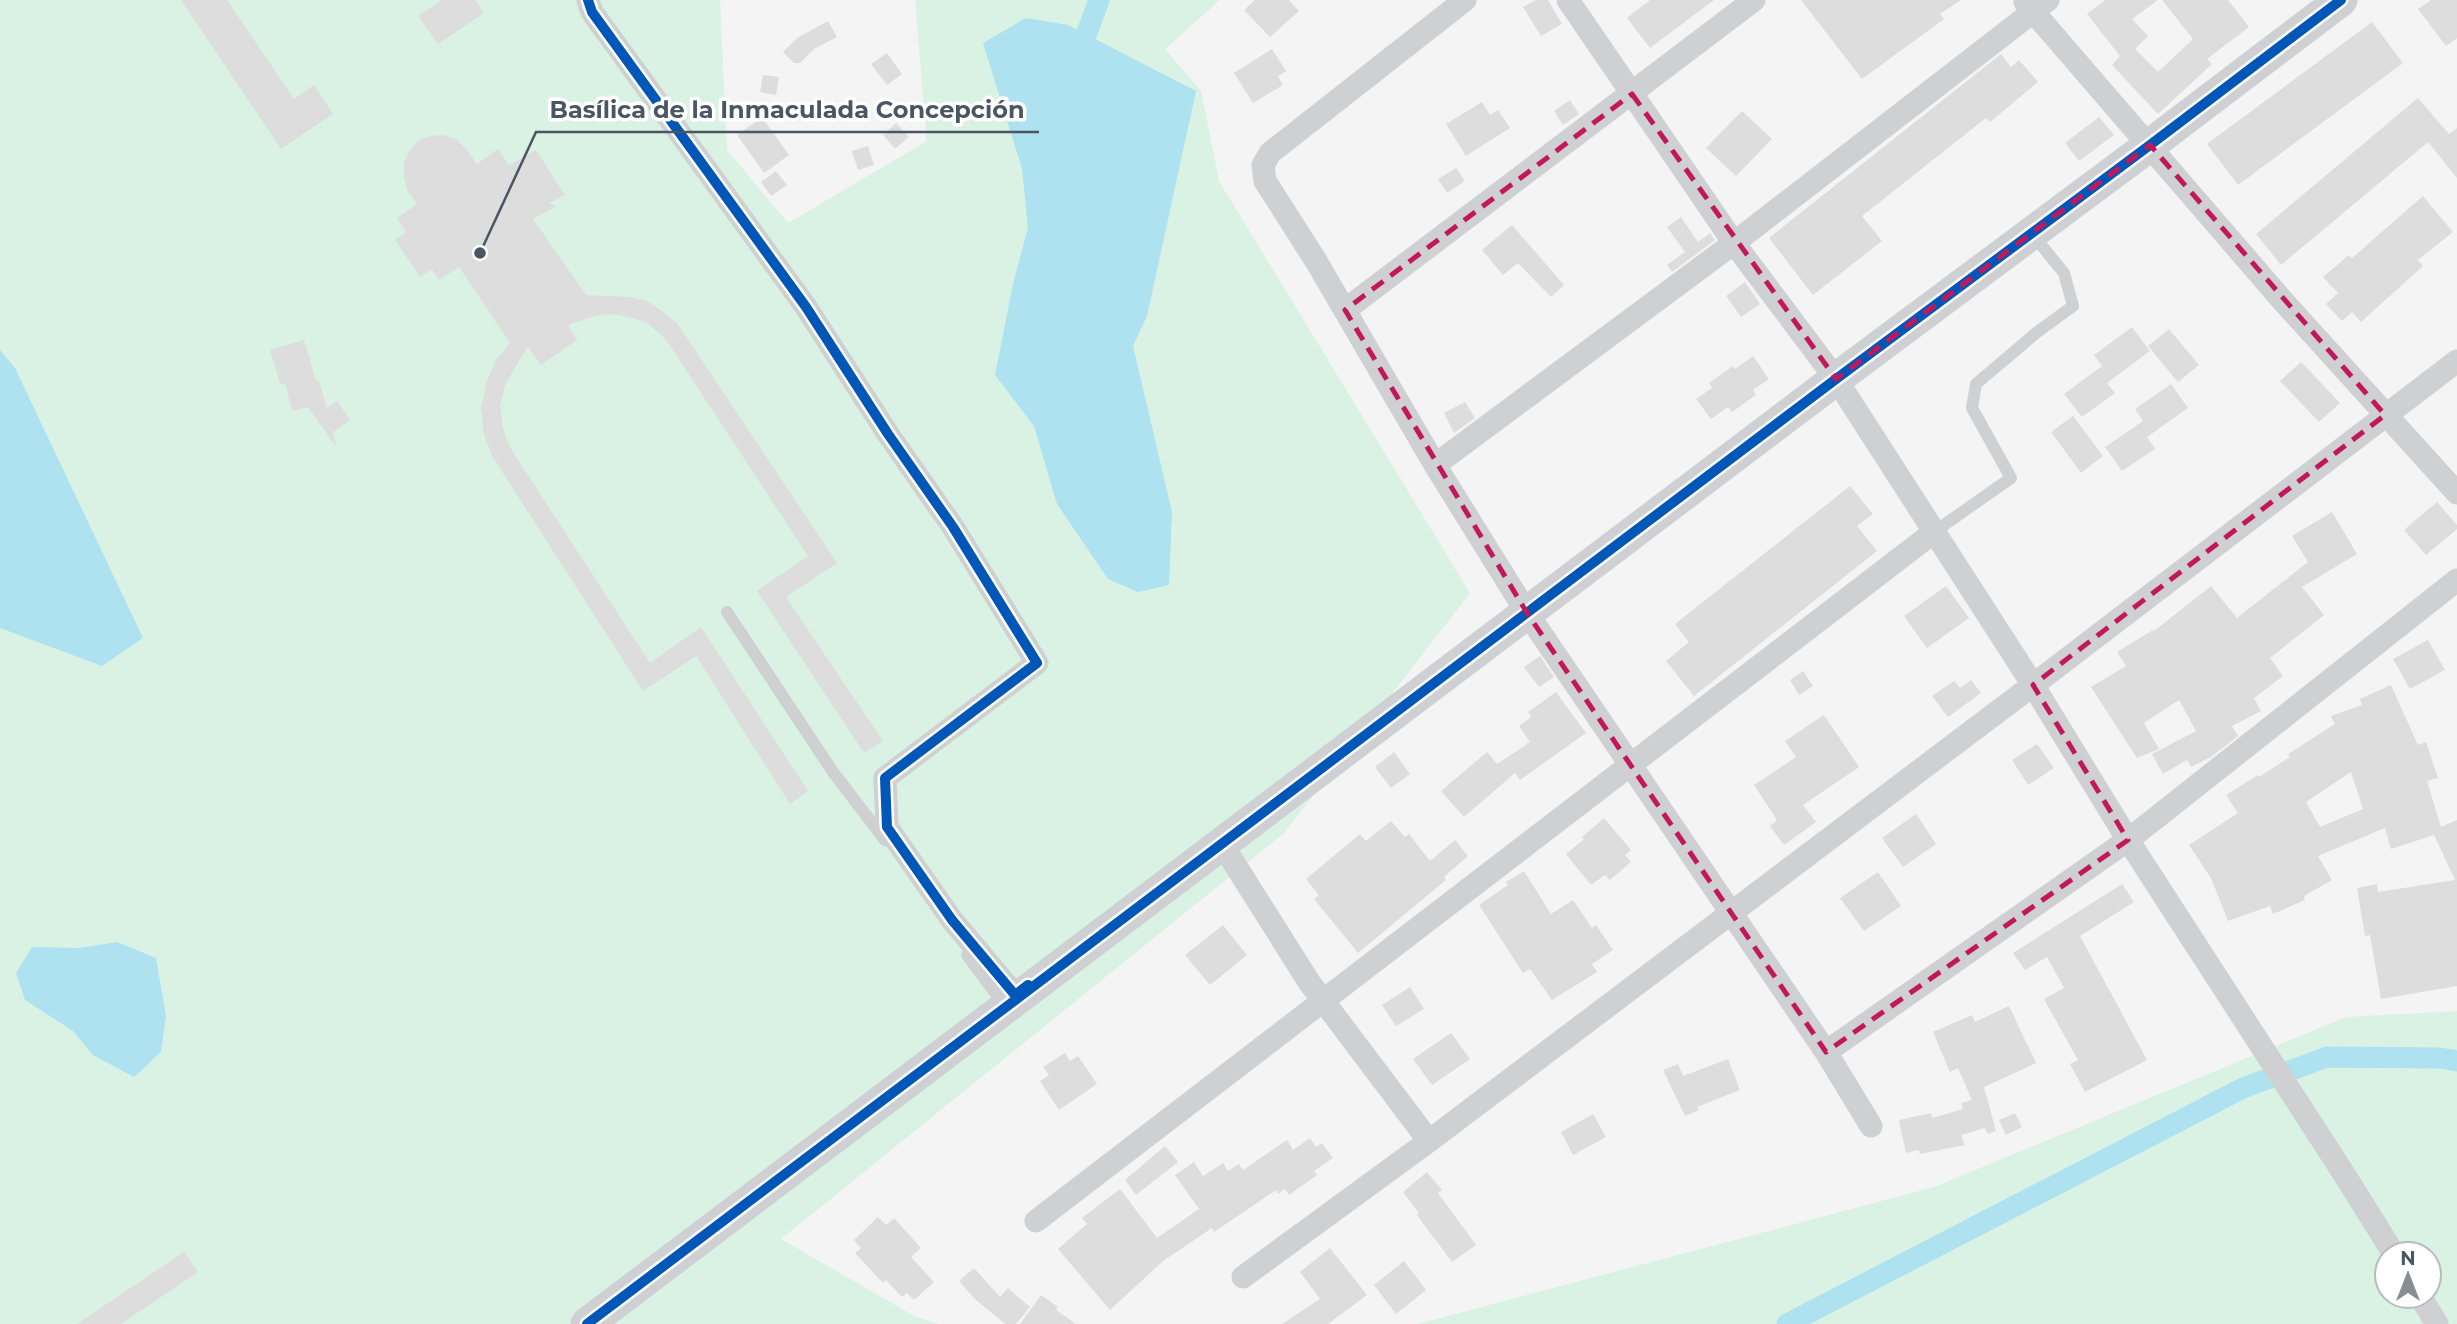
<svg xmlns="http://www.w3.org/2000/svg" width="2457" height="1324" viewBox="0 0 2457 1324" font-family="Montserrat,sans-serif">
  <style>
    .green { fill: #d9f2e3; fill-rule: evenodd }
    .water { fill: #aee2f0 }
    .lines { fill: none; stroke-linecap: round; stroke-linejoin: round }
    .canal { stroke: #aee2f0; stroke-width: 21 }
    .building { fill: #ddddde; fill-rule: evenodd }
    .lane { stroke: #ced0d2; stroke-width: 12 }
    .street { stroke: #ced0d2; stroke-width: 23 }
    .secondary { stroke: #ced0d4; stroke-width: 33 }
    .cycleway-casing { stroke: #fff; stroke-width: 15 }
    .cycleway { stroke: #0057b8; stroke-width: 10 }
    .marked { fill: none; stroke: #c2185b; stroke-width: 5; stroke-dasharray: 14 9; stroke-linejoin: round }
    .leader { fill: none; stroke: #4a5661; stroke-width: 2.5 }
    .callout-dot { fill: #4a5661; stroke: #fff; stroke-width: 2.5 }
    .callout-label { font-size: 24px; text-anchor: middle; font-weight: bold; fill: #4a5661; stroke: #fff; stroke-width: 7; stroke-linejoin: round; paint-order: stroke }
  </style>
  <rect width="100%" height="100%" fill="#f4f4f4"/>
  <!-- green -->
  <path class="green" d="M0,0h720l7,150 61,73 139,-82 -12,-141h305l-55,49 36,42 18,90 251,412 -186,240 -503,406 135,78 23,7h-939z
    M2457,1011v313h-1039l516,-137 412,-170zM2387,1254h42v42h-42z"/>
  <!-- water -->
  <path class="water" d="M1026,18l42,7 128,66 -49,225 -14,30 39,166 -3,73 -31,7 -30,-13 -51,-75 -23,-78 -39,-51 18,-91 15,-56 -6,-59 -39,-126z
    M0,350l15,18 128,270 -41,28 -102,-38z
    M117,942l39,16 10,58 -5,36 -27,25 -41,-22 -20,-24 -48,-31 -9,-27 16,-26 47,1z"/>
  <g class="lines">
    <!-- canal -->
    <path class="canal" d="M1086,35l13,-35
      M1787,1324l456,-236 84,-31 113,1 17,3"/>
  </g>
  <!-- building -->
  <path class="building" d="M181,0h46l67,99 20,-14 19,29 -52,35z
    M442,0h33l9,13 -46,31 -20,-28z
    M1255,0h34l10,11 -29,26 -26,-27z
    M1536,0h12l14,24 -21,12 -18,-29z
    M1650,0h64l-64,48 -23,-30z
    M1801,0h160l-21,14 4,5 -82,60z
    M2105,0h53l-26,19 16,17 -13,13 23,23 35,-33 -31,-39h66l21,27 -42,32 5,5 -54,50 -46,-49 8,-9 -33,-42z
    M2431,0h26v38l-11,8 -28,-37z
    M828,21l9,16 -23,12 -14,14h-6l-11,-11 14,-14z
    M2372,22l31,41 -165,122 -31,-41z
    M1272,49l14,22 -8,5 5,9 -30,18 -19,-30z
    M887,53l15,21 -15,11 -16,-21z
    M2001,54l10,13 8,-7 19,22 -48,40 -4,-4 -124,98 20,25 -69,54 -44,-57z
    M763,75l16,2 -3,18 -16,-3z
    M2418,98l31,36 8,-6v50l-29,-36 -147,123 -25,-31z
    M1570,100l9,14 -16,11 -9,-14z
    M1482,102l8,13 8,-5 12,18 -44,28 -20,-32z
    M1742,111l30,28 -36,37 -30,-28z
    M762,117l27,38 -25,18 -27,-38z
    M2099,117l15,18 -35,26 -14,-18z
    M896,123l13,14 -14,12 -12,-14z
    M443,135l13,4 11,11 10,14 21,-15 11,16 27,-15 29,45 -16,8 7,3 -23,13 53,76 43,2 18,4 15,10 15,12 160,240 -51,34 97,144 -19,12 -107,-162 51,-35 -137,-209 -9,-11 -15,-13 -18,-6 -17,-3 -17,2 -27,9 9,15 -36,25 -13,-18 -15,24 -8,14 -5,22 3,21 6,18 141,217 51,-36 107,164 -18,13 -94,-148 -53,35 -151,-235 -8,-21 -3,-27 6,-27 9,-22 14,-16 -51,-76 -20,13 -7,-11 -12,8 -25,-37 11,-8 -9,-14 20,-14 -10,-14 -3,-13v-14l5,-12 9,-10 12,-5z
    M868,146l6,19 -16,5 -6,-19z
    M1456,168l9,13 -18,12 -9,-14z
    M776,171l11,14 -16,11 -10,-14z
    M2423,196l30,36 -35,28 5,6 -62,56 -9,-10 -10,9 -16,-17 12,-11 -15,-16 26,-22 3,3z
    M1681,217l17,25 12,-9 5,7 -43,32 -5,-7 18,-13 -18,-25z
    M1512,225l52,60 -13,12 -33,-34 -15,12 -21,-25z
    M1745,282l15,22 -19,13 -15,-21z
    M2132,327l18,24 -43,32 8,10 -33,24 -18,-23 38,-28 -8,-11z
    M2169,329l30,36 -21,17 -30,-36z
    M304,340l12,41h3l8,27 10,-7 13,19 -17,12 3,12 -1,1 -27,-38 -16,4 -7,-28 -5,1 -10,-34z
    M1753,356l16,23 -16,11 3,5 -24,17 -4,-5 -17,12 -15,-20 16,-11 -3,-5 24,-17 2,3z
    M2301,362l39,41 -21,19 -39,-41z
    M2171,384l17,24 -41,29 8,12 -33,22 -17,-24 38,-26 -8,-12z
    M1465,402l10,16 -21,15 -10,-20z
    M2073,416l30,40 -22,17 -30,-41z
    M1850,486l23,28 -16,12 20,25 -183,145 -28,-35 23,-19 -14,-18z
    M2437,502l20,23v4l-31,26 -22,-25z
    M2332,512l25,42 -55,33 22,28 -54,43 13,18 -29,22 7,13 -29,15 6,10 -27,21 -20,10 -4,-7 -24,14 -11,-20 44,-23 -17,-31 -35,23 15,26 -22,9 -46,-71 35,-21 -9,-14 36,-22 1,1 57,-45 26,32 71,-56 -16,-26z
    M1946,586l23,32 -42,30 -23,-32z
    M2428,640l17,30 -35,19 -17,-30z
    M1540,656l14,21 -15,10 -15,-20z
    M1803,671l10,15 -14,9 -9,-15z
    M1971,680l10,13 -33,24 -16,-21 22,-15 6,7z
    M2391,685l27,60 8,-3 12,36 -11,3 14,46 16,-7v166l-76,13 -11,-64 -5,1 -8,-48 20,-4 1,8 77,-12 -21,-45 -43,14 -6,-21 -67,28 14,24 -28,16 1,4 -32,14 -3,-8 -42,15 -17,-43 -22,-33 49,-32 -12,-18 32,-20 1,2 31,-20 -2,-3 47,-30 -4,-8 31,-11 -2,-6zM2351,772l12,37 -43,18 -14,-25z
    M1556,692l30,41 -66,47 -5,-7 -51,44 -23,-26 46,-39 10,12 33,-22 -11,-16 12,-9 -3,-5z
    M1824,715l35,52 -56,38 13,17 -32,23 -14,-19 7,-6 -23,-35 42,-28 -11,-16z
    M2037,744l17,24 -26,17 -16,-25z
    M1394,752l16,22 -19,14 -16,-21z
    M1916,814l20,30 -33,23 -21,-29z
    M1604,818l27,32 -6,5 6,7 -21,18 -5,-5 -14,10 -25,-31 18,-15 -2,-2z
    M1391,821l14,16 4,-3 21,27 25,-21 13,16 -24,21 2,3 -88,73 -44,-54 5,-4 -13,-16 54,-45 6,7z
    M1524,871l27,43 22,-14 19,28 4,-3 17,25 -21,14 5,8 -45,28 -22,-31 -7,4 -44,-68 29,-20 -2,-3z
    M1878,872l23,34 -37,25 -24,-33z
    M2122,884l12,18 -54,34 67,124 -62,32 -15,-28 8,-4 -34,-61 20,-11 -17,-31 -22,13 -12,-17z
    M1223,925l24,30 -37,30 -25,-30z
    M1410,987l14,22 -28,17 -14,-21z
    M2009,1006l27,57 -52,24 12,44 -8,3 -3,-6 -24,7 4,10 -45,9 -1,-4 -13,3 -7,-33 32,-7 1,5 31,-9 -2,-6 11,-3 -14,-32 -8,4 -17,-40 39,-17 3,7z
    M1451,1033l19,26 -38,26 -19,-26z
    M1065,1053l5,8 8,-5 19,28 -38,26 -19,-29 9,-6 -6,-8z
    M1728,1059l12,31 -43,17 2,3 -14,6 -22,-46 15,-6 5,12z
    M2015,1113l7,14 -16,8 -7,-15z
    M1593,1114l13,23 -33,18 -12,-23z
    M1310,1138l6,9 6,-4 11,15 -19,13 3,4 -28,20 -4,-6 -7,5 -2,-4 -62,42 -2,-4 -49,33 -53,49 -52,-61 29,-25 -5,-6 38,-29 37,49 42,-29 -24,-34 19,-13 9,14 20,-13 5,8 11,-7 4,6 44,-30 6,10z
    M1165,1146l13,16 -42,33 -11,-15z
    M1427,1172l15,18 -4,3 38,52 -24,17 -35,-47 2,-2 -16,-21z
    M878,1217l8,8 8,-7 27,30 -10,9 23,25 -20,18 -7,-7 -5,4 -16,-17 -3,3 -28,-30 6,-5 -7,-8z
    M1330,1248l37,47 -39,29h-46l38,-25 -20,-27z
    M184,1252l14,20 -77,52h-44z
    M1404,1261l22,29 -30,24 -22,-29z
    M974,1268l26,29 8,-9 22,19 -14,17h-11l-30,-25 -16,-18z
    M1041,1295l17,12 -2,3 20,14h-56z"/>
  <g class="lines">
    <!-- lane -->
    <path class="lane" d="M1934,532l77,-54 -39,-70 4,-24 60,-51 37,-27 -9,-33 -32,-39
      M727,612l106,160 52,68
      M967,955l37,50"/>
    <!-- street -->
    <path class="street" d="M588,0l4,12 214,295 82,127 65,93 84,136 -152,115 2,49 65,93 63,75 13,-10
      M1465,0l-195,153 -7,12 2,16 51,80 119,204 92,148 299,439 45,74
      M1568,0l166,243 102,136 197,306 95,155 216,334 50,80
      M2025,2l257,298 175,193
      M1345,310l409,-310
      M1435,465l299,-222 314,-243
      M1222,844l87,138 120,159
      M1826,1052l302,-212 329,-260
      M1036,1221l898,-689
      M1243,1277l186,-136 604,-456 424,-324
      M2420,1296l17,28"/>
    <!-- secondary -->
    <path class="secondary" d="M587,1324l1249,-945 314,-234 191,-145"/>
    <defs>
      <path id="cycleway" d="M588,0l4,12 214,295 82,127 65,93 84,136 -152,115 2,49 65,93 63,75 13,-10
        M587,1324l1249,-945 314,-234 191,-145"/>
    </defs>
    <!-- cycleway casing -->
    <use href="#cycleway" class="cycleway-casing"/>
    <!-- cycleway -->
    <use href="#cycleway" class="cycleway"/>
  </g>
  <!-- marked area -->
  <path class="marked" d="M1632,94l204,285 314,-234 235,270 -352,270 95,155 -302,212 -299,-439 -182,-303z"/>
  <!-- callouts -->
  <path class="leader" d="M480 253L536 132H1039"/>
  <circle class="callout-dot" cx="480" cy="253" r="7"/>
  <g class="callout-label">
    <text x="787" y="118">Basílica de la Inmaculada Concepción</text>
  </g>
  <!-- north arrow -->
  <g transform="translate(2408 1275)"><circle r="33" fill="#ffffff" stroke="#b7bbc0" stroke-width="2"/>
  <path d="M0-5L12 26L0 18L-12 26Z" fill="#868d94"/>
  <text y="-10" font-size="19" font-weight="bold" text-anchor="middle" fill="#4a5661">N</text>
  </g>
</svg>
